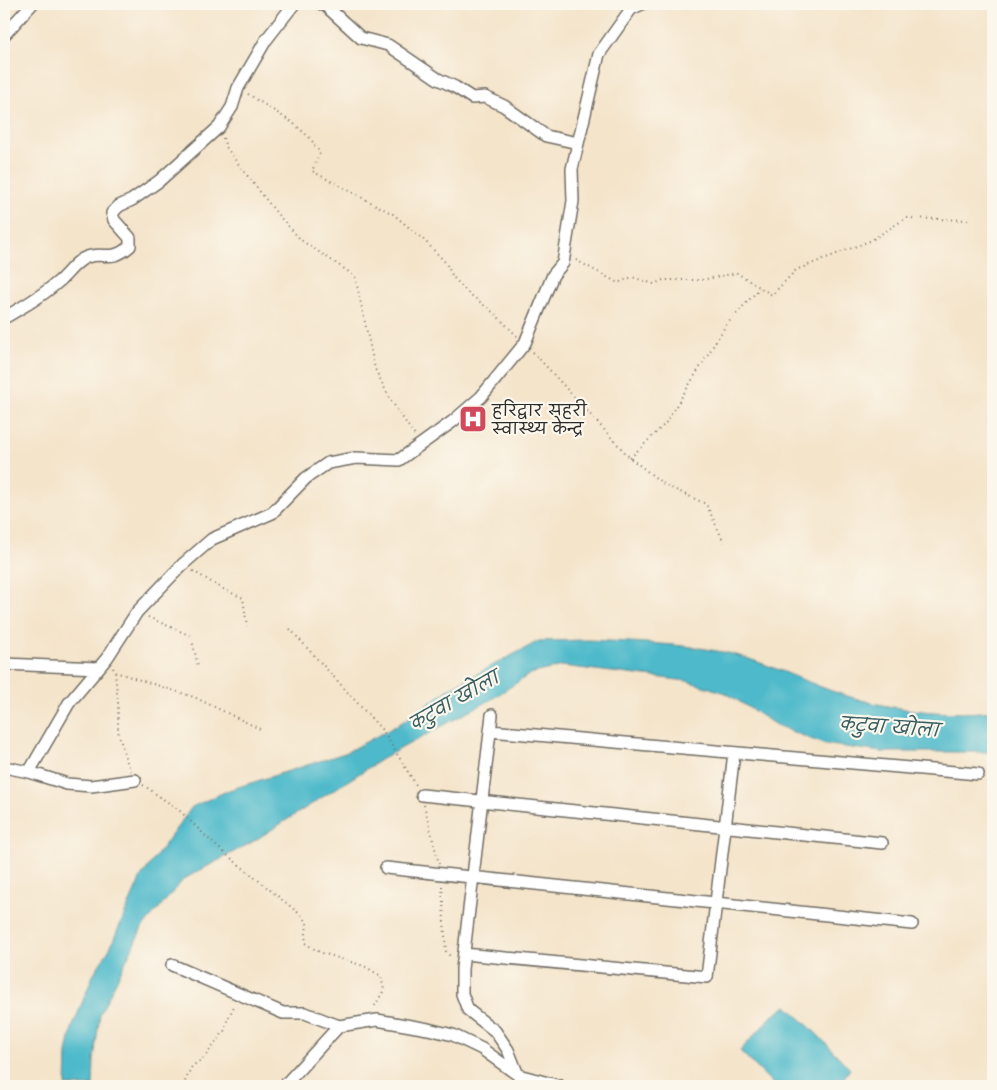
<svg xmlns="http://www.w3.org/2000/svg" width="997" height="1090" viewBox="0 0 997 1090" font-family="'Comic Neue','Playpen Sans Deva',sans-serif">
  <style>
    .water { fill: #4eb9ca; stroke: #3c727a }
    .lines { fill: none; stroke-linecap: round; stroke-linejoin: round }
    .minor-casing { stroke: #716c63; stroke-width: 14 }
    .path { stroke: #716c63; stroke-width: 2; stroke-dasharray: 1 4; stroke-linecap: butt }
    .minor { stroke: #fff; stroke-width: 11 }
    .labels { text-anchor: middle; stroke-width: 4.5; stroke-linejoin: round; paint-order: stroke }
    .poi-label { font-size: 16px; fill: #2b2b2b; stroke: #fbf7ec; text-anchor: start }
    .water-label { font-size: 18px; font-style: italic; fill: #375d63; stroke: #fbf7ec }
  </style>
  <rect width="100%" height="100%" fill="#fbf7ec"/>
  <filter id="ink" filterUnits="userSpaceOnUse"><feTurbulence type="fractalNoise" baseFrequency=".02" numOctaves="2"/><feDisplacementMap in="SourceGraphic" scale="10" xChannelSelector="R" yChannelSelector="G"/><feConvolveMatrix kernelMatrix="1 2 1 2 8 2 1 2 1" color-interpolation-filters="sRGB"/></filter>
  <filter id="wash" filterUnits="userSpaceOnUse"><feTurbulence type="fractalNoise" baseFrequency=".0096" numOctaves="4" result="noise"/><feDisplacementMap in="SourceGraphic" scale="20" xChannelSelector="R" yChannelSelector="G"/><feGaussianBlur stdDeviation="1.12" result="paint"/><feColorMatrix in="noise" values="0 0 0 0 0 0 0 0 0 0 0 0 0 0 0 0 0 1.4 0 .05"/><feComposite in="paint" operator="in"/></filter>
  <g filter="url(#wash)">
    <rect width="100%" height="100%" fill="#f4e4ca"/>
    <!-- water -->
    <path class="water" d="M588,640c39,2 79,3 118,9 9,2 20,3 30,6 29,8 57,21 85,32 55,21 114,30 172,24v41h-111l-59,-8 -47,-19 -50,-32 -39,-12 -125,-15 -32,8 -40,26 -105,57 -131,84 -70,38 -42,49 -42,86 -6,45 -1,27h-27l1,-33 5,-25 22,-55 15,-23 32,-73 51,-70 37,-17 116,-37 53,-28 56,-39 85,-45z
      M787,1006l29,27 34,36 -12,17h-63l-35,-35 32,-35z"/>
  </g>
  <g filter="url(#ink)">
    <g class="lines">
      <defs>
        <path id="minor" d="M321,4l5,2 35,32 27,7 50,34 17,8 17,11 13,-1 19,9 42,30 32,7
          M4,35l28,-31
          M4,318c19,-11 38,-22 54,-36 10,-8 17,-21 29,-25 17,-6 24,6 43,-11v-8l-16,-18 -2,-7 7,-7 13,-6 27,-19 60,-54 13,-20 6,-19 28,-48 28,-36
          M4,664l94,4
          M492,715l-30,254v25l6,16 27,21 13,19 10,25
          M490,731l488,43
          M4,767l25,5 40,-69 38,-45 30,-46 45,-47 30,-26 60,-26 34,-35 22,-15 28,-5 43,2 53,-38 29,-25 44,-54 28,-68 10,-12 10,-62 -1,-32 27,-115 32,-45 11,-5
          M29,772l38,12 24,2 44,-6
          M422,795l460,48
          M386,868l526,56
          M464,954l243,23 27,-224
          M172,965l111,48h22l34,13 38,-6 51,9 25,6 29,14 36,26 42,11
          M284,1086l55,-60"/>
      </defs>
      <!-- minor casing -->
      <use href="#minor" class="minor-casing"/>
      <!-- path -->
      <path class="path" d="M248,94l45,29 17,15 10,15 -8,18 81,43 32,27 21,22 7,14 14,15 27,21 23,23
        M223,138l3,9 13,18 40,51 22,24 54,36 20,93 15,30 25,37
        M576,260l42,23 14,-6 22,7 9,-4h38l36,-7 35,22 24,-25 76,-30 34,-22 63,2
        M533,352l97,106 35,27 41,19 18,38
        M630,458l35,-34 61,-99 34,-37
        M193,571l30,18 20,9 4,28
        M148,617l43,19 7,30
        M290,629l93,102 33,54
        M113,668l2,4 3,31v28l7,26 6,14
        M115,672l79,25 68,33
        M143,785l36,25 37,36 85,69 6,9 -2,19 14,9 45,14 17,10 3,14 -11,19
        M424,805l15,59
        M442,886l4,66 6,6
        M183,1086l9,-20 11,-7 22,-29 2,-9 8,-17"/>
      <!-- minor -->
      <use href="#minor" class="minor"/>
    </g>
  </g>
  <!-- icons -->
  <defs>
    <symbol id="hospital-square" viewBox="-11 -11 22 22"><rect x="-9" y="-9" width="18" height="18" rx="4" fill="#d1495b" stroke="#fbf7ec"/><path d="M-5-5h3v3.5h4V-5h3V5h-3V1.5h-4V5h-3Z" fill="#fff"/></symbol>
  </defs>
  <g fill-rule="evenodd">
    <use href="#hospital-square" x="457" y="403" width="32" height="32"/>
  </g>
  <g class="labels">
    <!-- poi labels -->
    <g class="poi-label">
      <text x="492" y="416">हरिद्वार सहरी<tspan x="492" dy="18">स्वास्थ्य केन्द्र</tspan></text>
    </g>
    <!-- water labels -->
    <g class="water-label">
      <text transform="translate(454 701) rotate(-30)" y="6">कटुवा खोला</text>
      <text transform="translate(889 727) rotate(4)" y="6">कटुवा खोला</text>
    </g>
  </g>
  <!-- margin -->
  <rect width="997" height="1090" fill="none" stroke="#fbf7ec" stroke-width="20"/>
</svg>
